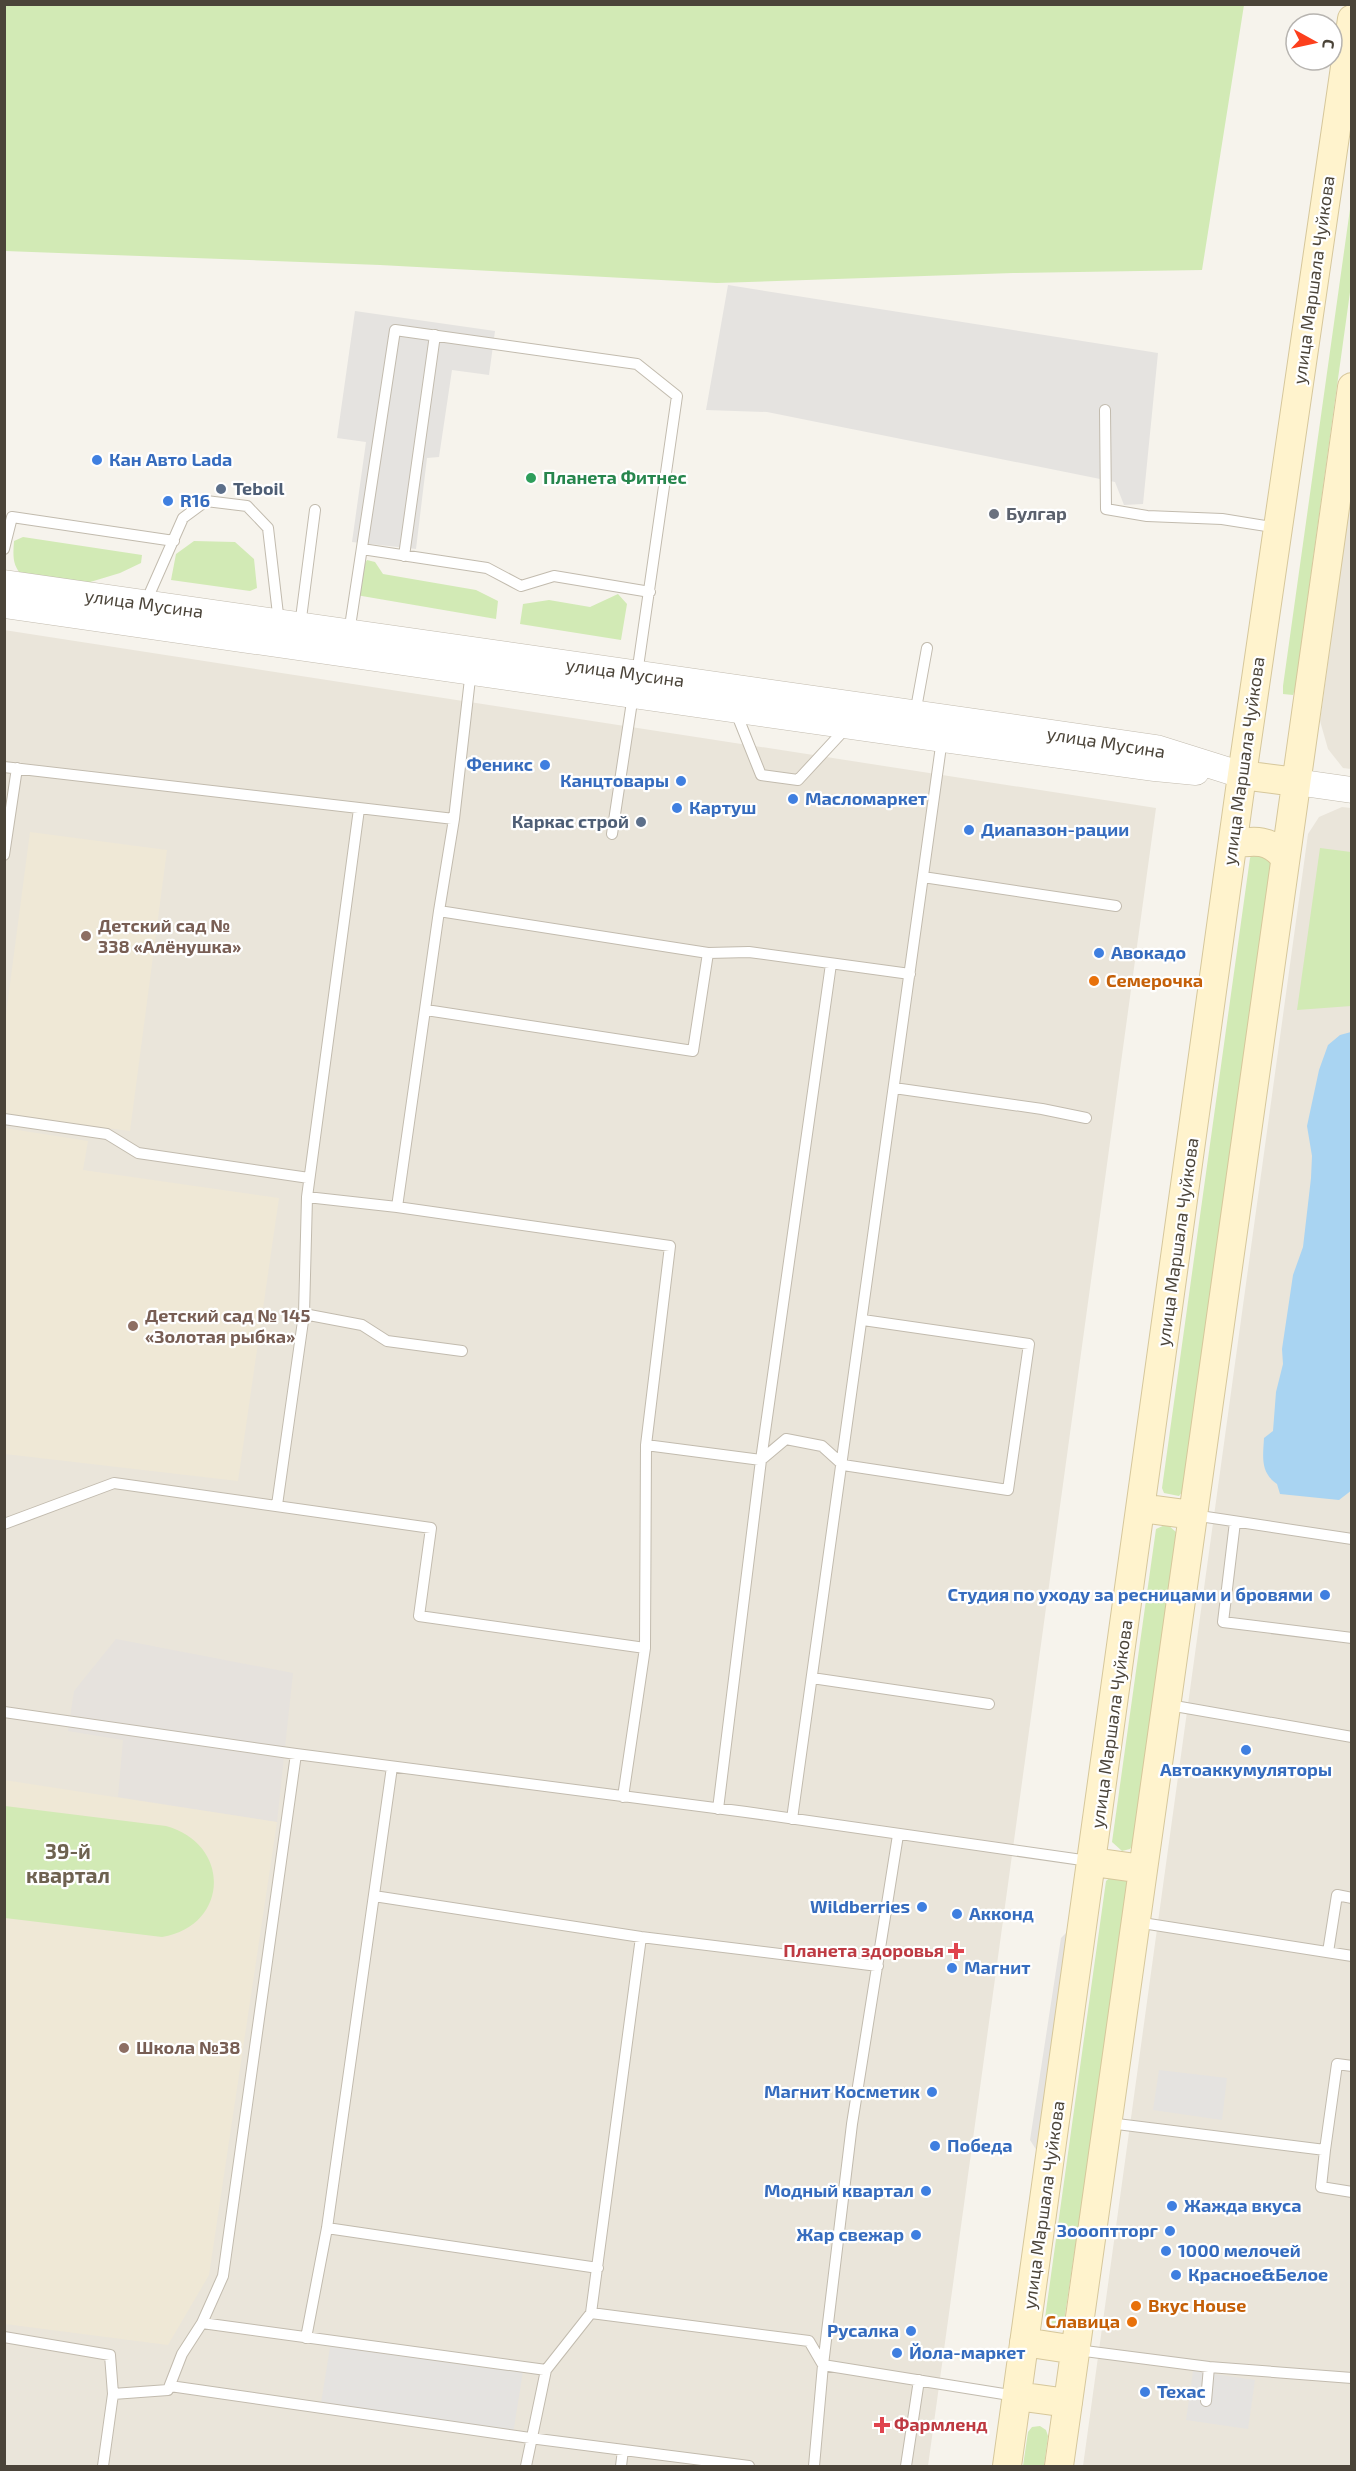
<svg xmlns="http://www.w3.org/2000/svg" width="1356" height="2471" viewBox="0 0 1356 2471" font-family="'Exo 2',sans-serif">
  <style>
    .residential { fill: #eae5da }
    .industrial { fill: #e6e2dd }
    .education { fill: #efe8d6 }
    .green { fill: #d2eab5 }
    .parking { fill: #e5e3e0 }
    .water { fill: #a9d4f2 }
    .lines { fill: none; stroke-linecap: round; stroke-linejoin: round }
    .service-casing { stroke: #c2bbae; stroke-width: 12 }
    .tertiary-casing { stroke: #c2bbae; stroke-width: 27 }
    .secondary-casing { stroke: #d6c79b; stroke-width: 30 }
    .service { stroke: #fff; stroke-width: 10 }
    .tertiary { stroke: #fff; stroke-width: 26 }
    .secondary { stroke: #fff3cd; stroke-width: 28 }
    .shop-dot { fill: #3f7fe0; stroke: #fff; stroke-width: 2 }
    .leisure-dot { fill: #2e9e5b; stroke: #fff; stroke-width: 2 }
    .service-dot { fill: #5c6f8a; stroke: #fff; stroke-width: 2 }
    .worship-dot { fill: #6b7280; stroke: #fff; stroke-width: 2 }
    .education-dot { fill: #8d6e63; stroke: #fff; stroke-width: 2 }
    .food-dot { fill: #e8710a; stroke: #fff; stroke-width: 2 }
    .health-dot { fill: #e0444e; stroke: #fff; stroke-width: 2 }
    .labels { text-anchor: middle; stroke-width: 4.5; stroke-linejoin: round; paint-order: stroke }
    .street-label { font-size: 18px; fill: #4b4439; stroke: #fff }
    .shop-label { font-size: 18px; font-weight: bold; fill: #366cbe; stroke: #fff; text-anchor: start }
    .leisure-label { font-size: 18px; font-weight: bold; fill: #27864d; stroke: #fff; text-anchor: start }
    .service-label { font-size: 18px; font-weight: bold; fill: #4e5e75; stroke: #fff; text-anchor: start }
    .worship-label { font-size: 18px; font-weight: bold; fill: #5b616d; stroke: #fff; text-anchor: start }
    .education-label { font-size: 18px; font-weight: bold; fill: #785e54; stroke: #fff; text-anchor: start }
    .food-label { font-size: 18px; font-weight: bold; fill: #c56008; stroke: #fff; text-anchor: start }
    .health-label { font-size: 18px; font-weight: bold; fill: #be3a42; stroke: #fff; text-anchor: end }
    .quarter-label { font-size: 21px; font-weight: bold; fill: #6e6250; stroke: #fff }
  </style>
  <rect width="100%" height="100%" fill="#f6f3ec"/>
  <!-- residential -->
  <path class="residential" d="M1351,495v274l-8,-1 -15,-19 -8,-28z
    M4,630l1152,178 -228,1658h-923z
    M1342,807l9,1v1658h-268l225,-1632 11,-17z"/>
  <!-- industrial -->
  <path class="industrial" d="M116,1639l177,34 -16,149 -159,-25 5,-57 -55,-9 6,-40z"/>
  <!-- education -->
  <path class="education" d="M30,832l137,18 -37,281 -125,-16v-93z
    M5,1128l83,13 -5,29 196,28 -41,283 -233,-27z
    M4,1780l273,42 -68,453 -41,70 -163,-21z"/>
  <!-- green -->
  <path class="green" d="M5,4h1239v1l-42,265 -189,3 -296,10 -337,-18 -375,-14z
    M1351,202v83l-56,404 -2,6 -10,-1v-8z
    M23,537l119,18 -1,8 -21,10 -43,13 -54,-10c-11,-10 -10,-21 -9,-35z
    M194,541l41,1 19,17 3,29 -7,3 -79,-11 5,-26z
    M367,560l8,2 8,12 93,16 22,11 -2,18 -140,-24 3,-22z
    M618,594l9,10 -6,36 -101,-16 3,-20 26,-4 41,7z
    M1320,848l31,4v154l-54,4z
    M1253,853l18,8 -88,630 -4,5 -15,-3 -2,-5 88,-630z
    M1167,1524l9,8 -42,311 -4,6 -8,2 -10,-9 44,-313z
    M5,1806l161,20c66,18 63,100 -4,111l-157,-19z
    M1112,1876l14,3 3,6 -65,437 -6,4 -6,1 -7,-9 61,-437z
    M1040,2426l6,4 2,6 -4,30h-21l5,-34 4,-5z"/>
  <!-- parking -->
  <path class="parking" d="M728,285l430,68 -15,151 -19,1 -9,-23 -348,-70 -61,-2z
    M355,311l140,20 -6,44 -37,-5 -13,87 -12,1 -11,91 -64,-7 14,-100 -29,-4z
    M1070,1929l-33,222 -7,-11 31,-202z
    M1159,2070l68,8 -5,42 -69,-10z
    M331,2341l192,30 -10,63 -192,-31z
    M1193,2371l62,9 -7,49 -62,-9z"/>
  <!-- water -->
  <path class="water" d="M1351,1032l1,458 -13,10 -59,-6 -3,-10c-17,-12 -14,-27 -13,-46l9,-7 3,-39 7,-28 -1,-15 11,-74 10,-28 8,-69 1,-22 -5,-30 12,-56 9,-25 12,-10z"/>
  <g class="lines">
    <defs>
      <path id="service" d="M1105,410l1,99 41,7 75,3 56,9
        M4,549l8,-32 162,24
        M362,549l125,19 34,18 33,-10 96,16
        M404,556l31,-221
        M145,604l38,-86 23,-17 41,5 21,22 11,95
        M300,626l15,-116
        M349,633l46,-303 242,34 40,32 -40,278
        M735,710l26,65 37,5 49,-53
        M915,714l12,-66
        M4,767l450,52 17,-149
        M454,819l-15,92 269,42 41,-1 161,22
        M612,834l21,-139
        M4,855l13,-87
        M923,877l193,29
        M426,1010l267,41 15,-98
        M894,1088l148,21 44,9
        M4,1119l103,15 31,19 171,25
        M307,1197l90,10 273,39 -24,199 -1,203
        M397,1207l42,-296
        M304,1314l58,11 25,16 75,10
        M646,1445l115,15 25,-21 36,7 21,19 165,25 21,-146 -166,-24
        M277,1505l27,-191 3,-117 52,-388
        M1193,1515l159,24
        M1235,1522l-12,100 129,16
        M4,1524l110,-41 317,45 -12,88 226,32 -22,149
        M812,1678l177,26
        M1169,1705l183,32
        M4,1712l292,42 450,58 343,49
        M718,1809l43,-349 70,-496
        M792,1819l150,-1080
        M374,1896l267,41 237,29
        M1136,1922l216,34
        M641,1937l-50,376 218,28 14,24 193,31
        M1328,1952l9,-57 15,3
        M1109,2123l216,27 -4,37 31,5
        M1325,2150l12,-86 15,2
        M327,2228l271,40
        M202,2323l21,-47 73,-522
        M4,2337l106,18 3,39 -10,72
        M306,2338l21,-110 65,-461
        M1077,2350l132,17 143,11
        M170,2386l360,52 219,28
        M113,2394l55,-4 14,-36 20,-31 344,47
        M1206,2401l3,-34
        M526,2466l20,-96 45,-57
        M621,2466l2,-16
        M814,2466l9,-101 29,-241 46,-289
        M906,2466l13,-86"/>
      <path id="tertiary" d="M4,583l1152,165 86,27
        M4,605l938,134 213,29 41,4
        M1296,782l56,8"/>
      <path id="secondary" d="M1242,775l54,7
        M1233,844c22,-4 37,-5 52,14
        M1141,1508l52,7
        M1093,1862l50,7
        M1024,2342l52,8
        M1017,2396l51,7
        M1007,2466l235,-1691 110,-756
        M1059,2466l293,-2079"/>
    </defs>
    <!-- service casing -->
    <use href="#service" class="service-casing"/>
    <!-- tertiary casing -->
    <use href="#tertiary" class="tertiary-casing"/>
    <!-- secondary casing -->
    <use href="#secondary" class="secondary-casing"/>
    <!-- service -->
    <use href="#service" class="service"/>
    <!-- tertiary -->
    <use href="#tertiary" class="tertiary"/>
    <!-- secondary -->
    <use href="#secondary" class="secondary"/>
  </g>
  <!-- markers -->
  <g class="shop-dot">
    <circle cx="97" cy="460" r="6"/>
    <circle cx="168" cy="501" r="6"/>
    <circle cx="545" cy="765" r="6"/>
    <circle cx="681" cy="781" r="6"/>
    <circle cx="793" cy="799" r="6"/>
    <circle cx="677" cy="808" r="6"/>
    <circle cx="969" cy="830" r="6"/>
    <circle cx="1099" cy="953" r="6"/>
    <circle cx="1325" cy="1595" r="6"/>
    <circle cx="1246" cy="1750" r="6"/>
    <circle cx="922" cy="1907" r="6"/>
    <circle cx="957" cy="1914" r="6"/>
    <circle cx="952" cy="1968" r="6"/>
    <circle cx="932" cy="2092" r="6"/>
    <circle cx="935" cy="2146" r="6"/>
    <circle cx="926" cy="2191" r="6"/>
    <circle cx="1172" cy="2206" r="6"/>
    <circle cx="1170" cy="2231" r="6"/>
    <circle cx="916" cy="2235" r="6"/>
    <circle cx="1166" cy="2251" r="6"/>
    <circle cx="1176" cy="2275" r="6"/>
    <circle cx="911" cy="2331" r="6"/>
    <circle cx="897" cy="2353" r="6"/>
    <circle cx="1145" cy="2392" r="6"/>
  </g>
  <circle class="leisure-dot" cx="531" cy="478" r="6"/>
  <g class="service-dot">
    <circle cx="221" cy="489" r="6"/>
    <circle cx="641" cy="822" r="6"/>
  </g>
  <circle class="worship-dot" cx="994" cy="514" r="6"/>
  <g class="education-dot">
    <circle cx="86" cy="936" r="6"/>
    <circle cx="133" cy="1326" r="6"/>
    <circle cx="124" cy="2048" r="6"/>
  </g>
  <g class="food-dot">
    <circle cx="1094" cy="981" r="6"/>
    <circle cx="1136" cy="2306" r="6"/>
    <circle cx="1132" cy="2322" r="6"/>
  </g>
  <g class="health-dot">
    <path d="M953 1942h6v6h6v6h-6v6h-6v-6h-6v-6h6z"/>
    <path d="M879 2416h6v6h6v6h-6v6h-6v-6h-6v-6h6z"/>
  </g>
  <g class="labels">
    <!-- street labels -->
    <g class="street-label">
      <text transform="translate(1314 280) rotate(-82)" y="6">улица Маршала Чуйкова</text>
      <text transform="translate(144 604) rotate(8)" y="6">улица Мусина</text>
      <text transform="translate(625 673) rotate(8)" y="6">улица Мусина</text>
      <text transform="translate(1106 743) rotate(9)" y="6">улица Мусина</text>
      <text transform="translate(1244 761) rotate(-82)" y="6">улица Маршала Чуйкова</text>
      <text transform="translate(1178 1242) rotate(-82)" y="6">улица Маршала Чуйкова</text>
      <text transform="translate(1112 1724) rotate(-82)" y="6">улица Маршала Чуйкова</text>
      <text transform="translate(1044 2205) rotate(-82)" y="6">улица Маршала Чуйкова</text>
    </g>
    <!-- shop labels -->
    <g class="shop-label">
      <text x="109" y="466">Кан Авто Lada</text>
      <text x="180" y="507">R16</text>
      <text x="533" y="771" text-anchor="end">Феникс</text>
      <text x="669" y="787" text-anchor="end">Канцтовары</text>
      <text x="805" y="805">Масломаркет</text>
      <text x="689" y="814">Картуш</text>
      <text x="981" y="836">Диапазон-рации</text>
      <text x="1111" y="959">Авокадо</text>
      <text x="1313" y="1601" text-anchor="end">Студия по уходу за ресницами и бровями</text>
      <text x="1246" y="1776" text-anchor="middle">Автоаккумуляторы</text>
      <text x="910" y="1913" text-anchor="end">Wildberries</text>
      <text x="969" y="1920">Акконд</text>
      <text x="964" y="1974">Магнит</text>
      <text x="920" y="2098" text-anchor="end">Магнит Косметик</text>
      <text x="947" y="2152">Победа</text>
      <text x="914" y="2197" text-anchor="end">Модный квартал</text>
      <text x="1184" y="2212">Жажда вкуса</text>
      <text x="1158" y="2237" text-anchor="end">Зоооптторг</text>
      <text x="904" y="2241" text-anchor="end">Жар свежар</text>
      <text x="1178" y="2257">1000 мелочей</text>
      <text x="1188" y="2281">Красное&amp;Белое</text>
      <text x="899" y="2337" text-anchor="end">Русалка</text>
      <text x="909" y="2359">Йола-маркет</text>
      <text x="1157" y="2398">Техас</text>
    </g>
    <!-- leisure labels -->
    <g class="leisure-label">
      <text x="543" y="484">Планета Фитнес</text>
    </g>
    <!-- service labels -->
    <g class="service-label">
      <text x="233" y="495">Teboil</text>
      <text x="629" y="828" text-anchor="end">Каркас строй</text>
    </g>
    <!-- worship labels -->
    <g class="worship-label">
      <text x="1006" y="520">Булгар</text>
    </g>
    <!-- education labels -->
    <g class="education-label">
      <text x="98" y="932">Детский сад №<tspan x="98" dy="21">338 «Алёнушка»</tspan></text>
      <text x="145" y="1322">Детский сад № 145<tspan x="145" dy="21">«Золотая рыбка»</tspan></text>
      <text x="136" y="2054">Школа №38</text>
    </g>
    <!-- food labels -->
    <g class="food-label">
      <text x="1106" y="987">Семерочка</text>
      <text x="1148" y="2312">Вкус House</text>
      <text x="1120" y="2328" text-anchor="end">Славица</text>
    </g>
    <!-- health labels -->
    <g class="health-label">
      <text x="944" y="1957">Планета здоровья</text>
      <text x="894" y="2431" text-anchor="start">Фармленд</text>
    </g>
    <!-- quarter labels -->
    <g class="quarter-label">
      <text x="68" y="1859">39-й<tspan x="68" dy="24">квартал</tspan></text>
    </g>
  </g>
  <!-- border -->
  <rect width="1356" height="2471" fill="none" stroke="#4b4439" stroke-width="12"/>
  <!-- north arrow -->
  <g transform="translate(1314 42) rotate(98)"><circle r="28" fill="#ffffff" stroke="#b7b4b0" stroke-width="1.5"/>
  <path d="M0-4.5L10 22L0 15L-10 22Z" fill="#fc3f1d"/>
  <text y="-9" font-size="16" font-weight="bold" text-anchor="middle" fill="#4b4439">С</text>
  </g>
</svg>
